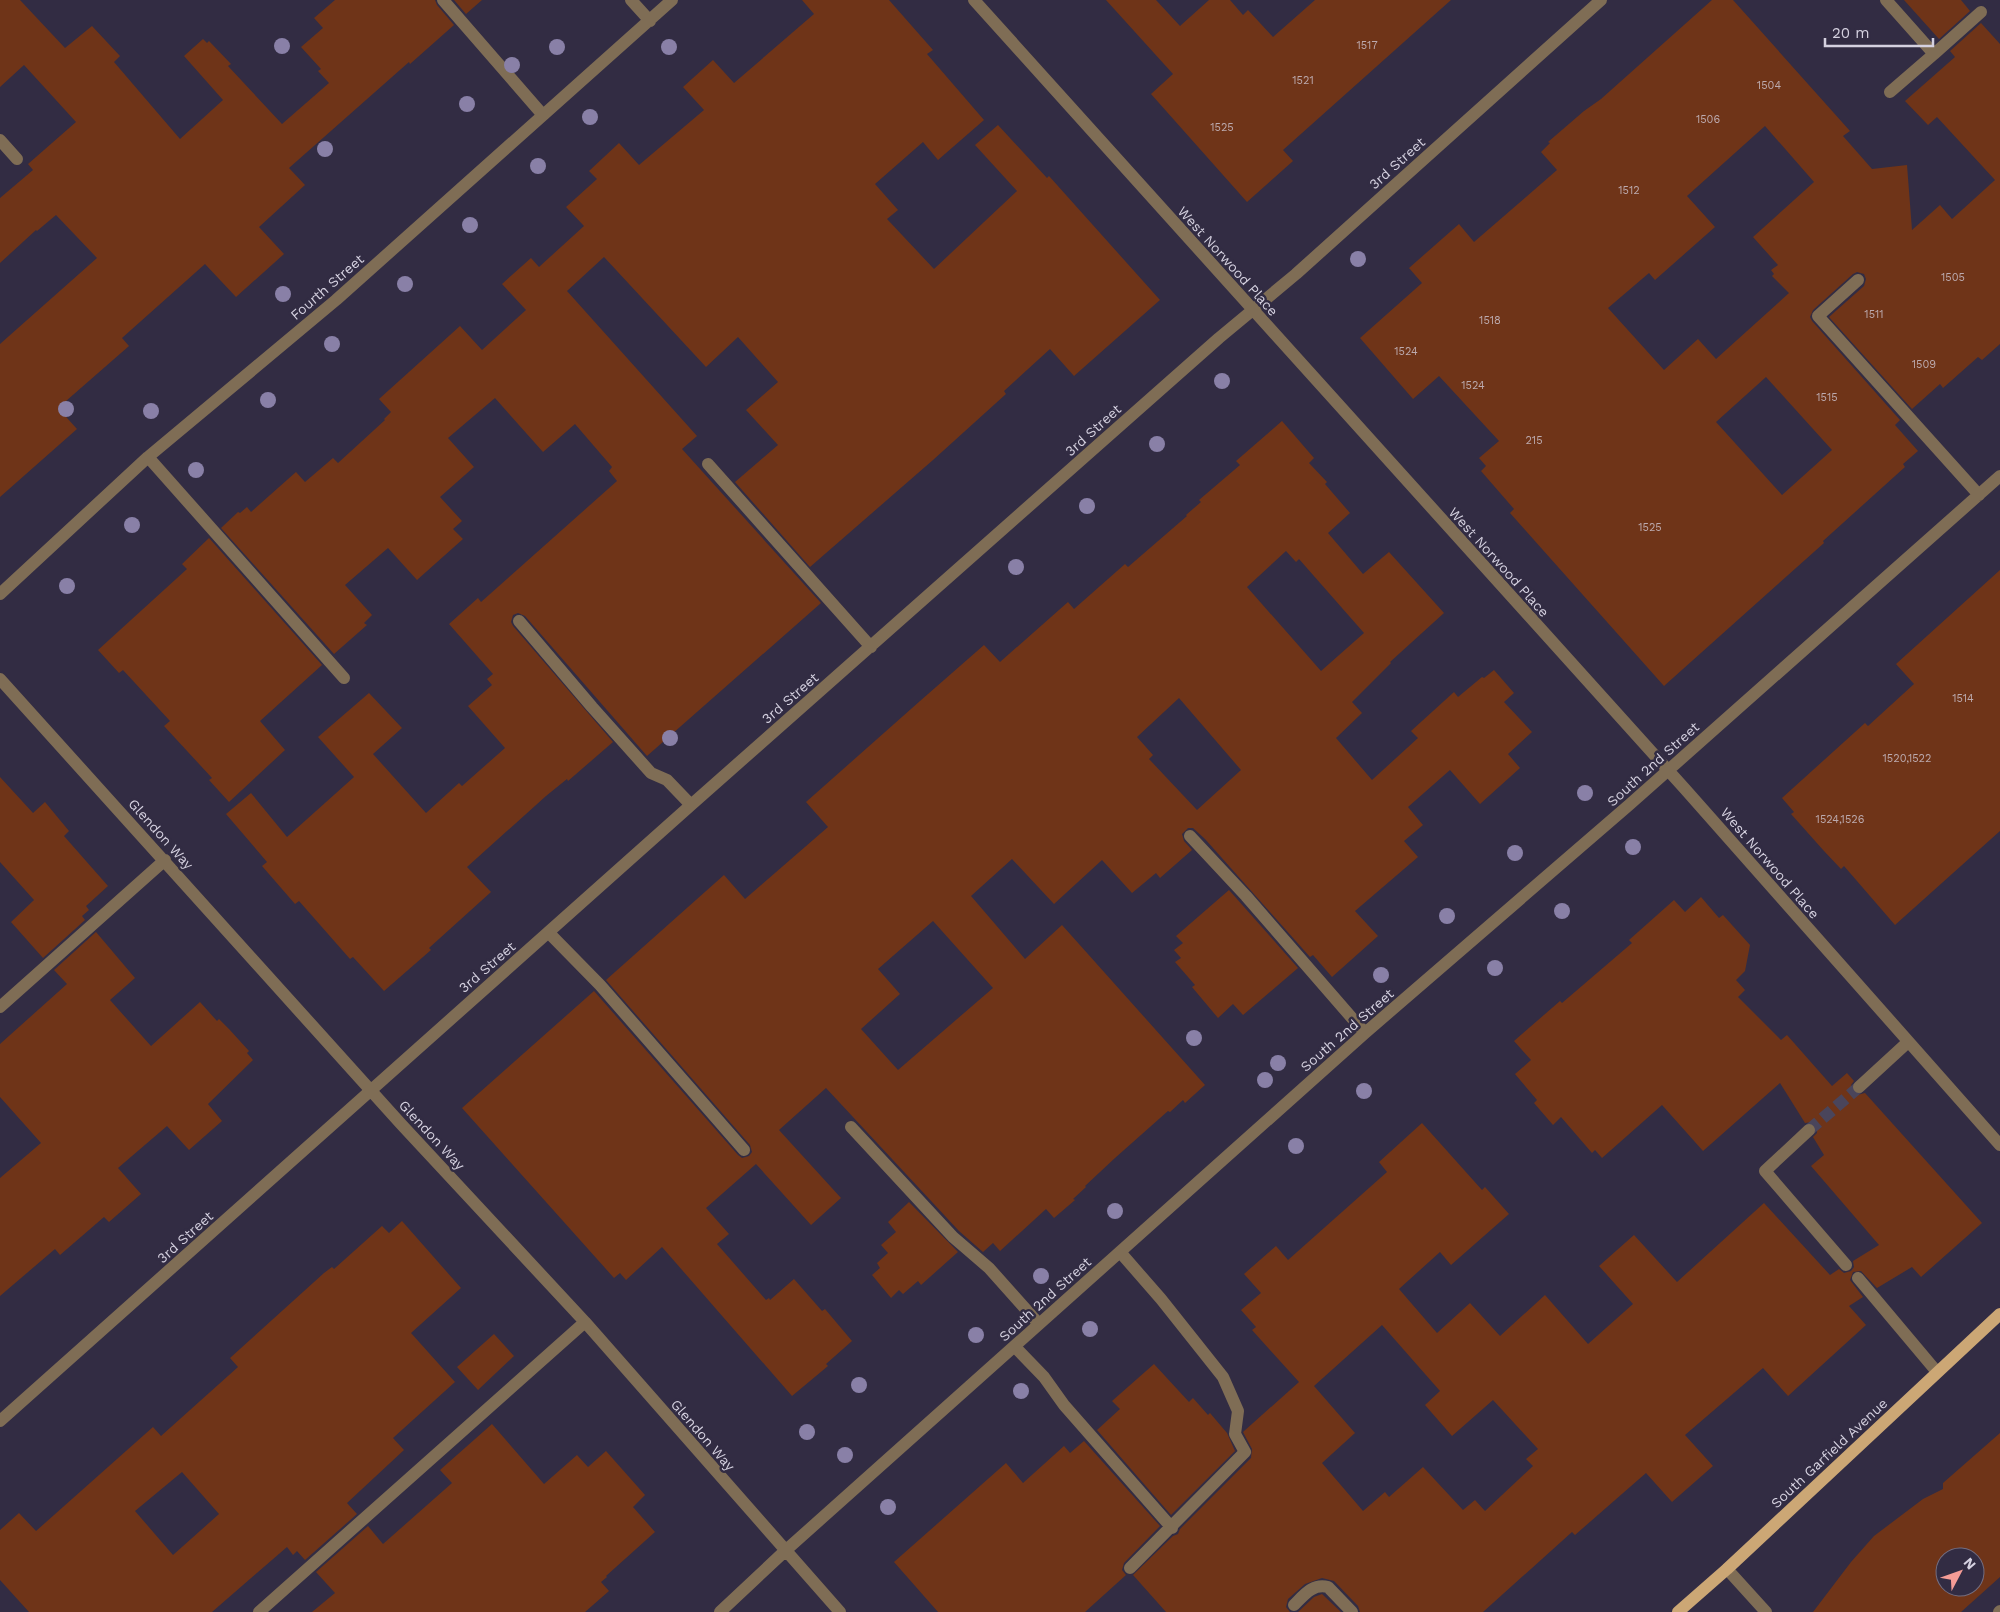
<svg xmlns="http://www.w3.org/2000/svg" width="2000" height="1612" viewBox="0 0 2000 1612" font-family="'Work Sans',sans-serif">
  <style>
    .building { fill: #6f3418; fill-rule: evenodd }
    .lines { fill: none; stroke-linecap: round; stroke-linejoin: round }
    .minor-tunnel { stroke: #4a455b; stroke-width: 12; stroke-dasharray: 12 6; stroke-linecap: butt }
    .minor { stroke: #7f6d55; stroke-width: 12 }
    .major { stroke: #cca775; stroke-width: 12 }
    .tree { fill: #8980a7 }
    .labels { text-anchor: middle; stroke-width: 5; stroke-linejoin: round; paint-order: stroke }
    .number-label { font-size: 11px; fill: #bcaaae }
    .street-label { font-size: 14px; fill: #d5d1e0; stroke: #322c43 }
  </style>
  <rect width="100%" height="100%" fill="#322c43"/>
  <!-- building -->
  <path class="building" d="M0,0h20l45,48 27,-22 28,30 -6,6 66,77 43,-39 -39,-44 19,-17 4,4 2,-2 22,23 -3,2 54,58 47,-41 -11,-12 3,-2 -20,-22 22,-19 -9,-10 21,-18h100l2,5 17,20 -44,39 -1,-2 -120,106 16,17 -46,42 25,27 -48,43 -31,-33 -83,74 7,8 -71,62 19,21 -77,68v-153l97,-86 -41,-43 -19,16 -1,-1 -36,33v-65l33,-28 -5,-6 48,-42 -52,-57 -24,22z
    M454,0h28l-16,14z
    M802,0h87l44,50 -6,4 57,66 -46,40 -15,-18 -48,42 23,26 -11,9 47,50 83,-78 -42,-46 23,-20 49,53 2,-2 111,124 -86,76 -24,-27 -46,42 2,3 -73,66 -123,107 -75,-85 43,-37 -32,-35 32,-28 -40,-45 -32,30 -102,-110 -37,34 130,145 -15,13 139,154 -174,153 -122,-140 -7,-3 -5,2 -2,7 2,4 100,116 -45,39 -1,-2 -21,17 -79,71 24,25 -62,56 2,2 -47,41 -31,-34 -3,2 -51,-58 -4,3 -33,-38 5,-4 -41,-48 25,-21 36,44 67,-60 -36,-40 51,-44 33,35 -29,26 53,59 33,-30 3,3 43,-38 -37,-42 24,-21 -5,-6 6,-5 -44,-50 29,-26 3,4 136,-121 -8,-10 3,-4 -37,-43 -32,28 -48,-54 -47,40 26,29 -34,30 22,24 -9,8 10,10 -46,41 -29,-32 -43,37 27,30 -8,8 3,2 -33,29 -113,-126 17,-16 2,1 7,-6 4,5 45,-40 9,10 28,-24 5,5 47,-43 -1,-1 7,-7 -12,-13 81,-73 22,24 44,-40 -24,-26 29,-26 8,9 45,-41 -18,-19 31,-28 -8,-8 30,-28 20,22 65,-55 -21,-23 30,-27 21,23 80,-69z
    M1106,0h50l24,26 29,-26h21l13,15 5,-5 25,27 42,-37h136l-168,150 10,11 -46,41 -96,-108 22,-20z
    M1712,0h21l117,131 -7,5 29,33 35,-4 5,65 28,-25 12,14 43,-39 -58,-63 -9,8 -23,-24 50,-44 -5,-6 31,-28 19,21v300l-18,16 -4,-3 -35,31 -3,-4 -28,25 -83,-92 35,-31 2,-7 -2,-5 -7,-2 -4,2 -40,36 -3,7 2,4 88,99 -5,5 23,26 -15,13 2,3 -82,74 1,2 -160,143 -154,-173 4,-4 -33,-38 5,-5 -7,-8 20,-17 -60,-65 -26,23 -53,-61 62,-55 -13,-15 50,-44 15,18 83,-72 -16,-18 9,-9 -2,-1 36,-31 17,-12zM1765,126l49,56 -61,55 25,28 -7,5 3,4 -2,2 17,17 -73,66 -18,-20 -34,31 -56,-62 41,-35 6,7 60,-53 -28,-31zM1766,377l66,73 -50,45 -66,-73z
    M1904,0h57l9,11 -31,28z
    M1282,421l32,37 -5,5 18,19 -2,2 25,29 -22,20 35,41 26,-22 55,61 -54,49 1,1 -39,39 10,11 -26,25 36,42 46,-42 -7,-7 43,-39 4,5 24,-20 2,1 10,-8 20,23 -10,9 28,30 -24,22 12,14 -40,36 -30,-34 -42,37 15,18 -19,16 14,16 -63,54 23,25 -46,41 -19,-22 -3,2 -105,-118 -12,-11h-5l-6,6 2,7 8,9 -32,28 -4,-5 -24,20 -30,-33 -48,44 -42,-45 -41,37 54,63 37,-34 143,160 -20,18 -2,-3 -13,12 -2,-1 -53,47 -30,28 1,1 -13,12 2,1 -21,18 -8,-9 -46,42 -7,-8 -10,9 -24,-21 -133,-143 -47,42 62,68 -30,27 -55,-61 -50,44 23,26 -12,10 49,56 3,-2 1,2 24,-21 28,32 3,-2 27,32 -26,23 2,2 -36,30 -130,-149 -36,33 -6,-7 -6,5 -152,-170 132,-117 144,164 4,3 7,-2 3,-4 -2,-7 -144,-165 118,-105 21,24 83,-72 -22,-25 114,-101 64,-56 16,17 68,-60 6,7 51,-45 3,3 59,-51 -1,-1 15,-13 -2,-2 41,-35 -4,-4zM1286,551l10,11 3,-3 65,74 -43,38 -74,-84zM1179,698l62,72 -44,40 -48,-51 4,-4 -16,-18zM933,921l60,67 -95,82 -37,-41 39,-35 -22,-25z
    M209,538l113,127 -62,56 25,29 -56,52 -20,-22 3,-2 -48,-52 6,-5 -47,-51 -4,3 -21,-23 89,-81 -5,-5z
    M2000,570v261l-105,94 -51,-59 -3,3 -17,-18 -33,-37 3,-2 -12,-14 83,-75 3,3 46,-42 -18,-20z
    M0,777l33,36 12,-11 24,29 -5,5 44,50 -22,20 3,4 -7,6 3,4 -42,38 -32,-36 23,-22 -34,-38z
    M1229,890l69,78 -55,47 -10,-11 -15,14 -26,-31 3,-2 -20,-23 6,-4 -7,-8 9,-7 -7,-7z
    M1701,897l18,21 4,-3 27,30 -5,26 -9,9 9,10 -7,7 43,43 6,-5 45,51 15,-13 7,8 -3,4 2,7 4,3 8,-2 117,130 -61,54 -9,-10 -35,21 -16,-17 -8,1 -3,8 13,17 -14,9 17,19 -78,71 -25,-28 -78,67 28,31 -41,36 -26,-29 -71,62 -3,-3 -89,80h-123l-2,-6 -24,-25 -12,-3 -17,6 -17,15 -2,8 4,5h-124l-33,-37 40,-39 5,-2 2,-5 71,-71 1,-9 -9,-17 56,-50 -47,-52 4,-3 -15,-17 20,-17 -17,-19 32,-28 12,14 99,-88 -8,-10 43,-39 60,67 3,-3 24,27 -58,51 -11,-13 -41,37 38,44 33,-30 30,33 45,-41 43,49 45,-40 -34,-38 35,-31 43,47 87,-79 66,72 9,-6 5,4 7,-2 3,-4 -1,-6 26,-16 -68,-79 13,-11 -11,-18 4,-4v-5l-5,-6 -7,1 -25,-40 -77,68 -41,-46 -60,53 -7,-8 -3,3 -31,-36 -8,8 -19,-22 3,-3 -22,-26 16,-14 -17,-19 46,-40 2,2 70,-60 -3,-3 45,-40 11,12zM1382,1325l58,66 -15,14 27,31 41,-36 45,49 -12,10 7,7 -48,45 -10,-11 -12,10 -40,-43 -34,30 -4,-5 -22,19 -41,-48 33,-30 -41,-47z
    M96,932l39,46 -25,22 41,46 49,-44 17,19 2,-2 10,10 20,22 -2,2 6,7 -45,44 14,17 -33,29 -22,-24 -49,42 23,26 -32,28 -5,-5 -44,38 -5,-6 -55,47v-118l41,-35 -41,-46v-53l67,-60 -13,-14z
    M909,1202l49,50 -37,33 -3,-4 -15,13 -4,-4 -8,8 -19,-23 8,-7 -3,-5 11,-10 -7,-8 15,-13 -8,-10z
    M402,1221l59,67 -50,45 44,49 -62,56 11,12 -57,53 10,11 -52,46 -8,-9 -4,4 -6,-8 -75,65h-183l-29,-32v-50l19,-17 17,18 117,-104 8,9 77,-69 -8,-9 94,-85 8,-6 2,2 48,-43 7,7zM182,1472l37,42 -46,41 -38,-44z
    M494,1334l20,22 -36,34 -21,-23z
    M1154,1364l35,38 4,-4 15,17 2,-2 17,20 8,18 -64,64 -74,-85 23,-21 -8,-8z
    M492,1424l52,60 33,-29 11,12 18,-16 39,44 -12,12 22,25 -49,44 1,1 -6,5 8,9 -24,21h-273l23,-19 -19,-21 52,-46 15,18 69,-61 -12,-13z
    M2000,1433v144l-39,35h-148l38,-50 23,-26 49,-37 20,-10v-6zM1945,1557h30v30h-30z
    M1084,1441l76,85 -36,37 -2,7 4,5 -41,37h-147l-44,-50 112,-99 17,20 41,-37 6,7z
    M1322,1594l19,18h-43l16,-15z"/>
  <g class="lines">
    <!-- minor-tunnel -->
    <path class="minor-tunnel" d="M1809,1130l50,-43"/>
    <!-- minor -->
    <path class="minor" d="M443,0l99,114
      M631,0l19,21
      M974,0l711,789 315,356
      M1886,0l48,54 47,-42
      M1890,92l44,-38
      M0,140l17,19
      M1858,280l-40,36 161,179
      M148,457l196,221
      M708,464l163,183
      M0,594l148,-137 188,-157 336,-300
      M519,621l73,86 59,66 16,7 24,25
      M0,679l401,445 184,198 255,290
      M1190,836l56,60 119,137
      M549,933l51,52 144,165
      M0,1007l165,-147
      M1859,1087l49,-45
      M851,1127l102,110 36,31 50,56
      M1809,1130l-44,41 81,94
      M1120,1252l41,47 62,78 15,34 -3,23 10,18 -115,116
      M1858,1278l79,94
      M1015,1347l29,30 20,28 108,123
      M0,1421l691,-616 528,-467 77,-64 305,-274
      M1727,1569l39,43
      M1294,1605c10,-10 19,-22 34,-18l24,25
      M259,1612l326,-290
      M720,1612l65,-61 580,-518 264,-228 371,-329
      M1999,1612l1,-1"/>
    <!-- major -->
    <path class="major" d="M1678,1612l49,-43 273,-255"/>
  </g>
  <!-- trees -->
  <g class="tree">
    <circle cx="282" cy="46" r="8"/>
    <circle cx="557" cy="47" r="8"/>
    <circle cx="669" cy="47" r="8"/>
    <circle cx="512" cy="65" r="8"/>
    <circle cx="467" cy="104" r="8"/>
    <circle cx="590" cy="117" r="8"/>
    <circle cx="325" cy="149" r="8"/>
    <circle cx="538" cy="166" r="8"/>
    <circle cx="470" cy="225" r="8"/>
    <circle cx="1358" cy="259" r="8"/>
    <circle cx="405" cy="284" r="8"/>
    <circle cx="283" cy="294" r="8"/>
    <circle cx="332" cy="344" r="8"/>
    <circle cx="1222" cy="381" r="8"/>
    <circle cx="268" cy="400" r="8"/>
    <circle cx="66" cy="409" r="8"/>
    <circle cx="151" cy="411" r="8"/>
    <circle cx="1157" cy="444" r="8"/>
    <circle cx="196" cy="470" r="8"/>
    <circle cx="1087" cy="506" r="8"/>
    <circle cx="132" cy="525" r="8"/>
    <circle cx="1016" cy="567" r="8"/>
    <circle cx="67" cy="586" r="8"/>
    <circle cx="670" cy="738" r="8"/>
    <circle cx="1585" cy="793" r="8"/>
    <circle cx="1633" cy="847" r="8"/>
    <circle cx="1515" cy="853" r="8"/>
    <circle cx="1562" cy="911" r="8"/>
    <circle cx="1447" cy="916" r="8"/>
    <circle cx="1495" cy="968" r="8"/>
    <circle cx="1381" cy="975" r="8"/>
    <circle cx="1194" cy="1038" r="8"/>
    <circle cx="1278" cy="1063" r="8"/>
    <circle cx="1265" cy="1080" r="8"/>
    <circle cx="1364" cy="1091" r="8"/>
    <circle cx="1296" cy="1146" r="8"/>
    <circle cx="1115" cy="1211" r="8"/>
    <circle cx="1041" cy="1276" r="8"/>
    <circle cx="1090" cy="1329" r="8"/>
    <circle cx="976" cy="1335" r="8"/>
    <circle cx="859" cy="1385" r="8"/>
    <circle cx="1021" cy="1391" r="8"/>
    <circle cx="807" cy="1432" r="8"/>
    <circle cx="845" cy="1455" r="8"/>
    <circle cx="888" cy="1507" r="8"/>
  </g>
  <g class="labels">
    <!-- number labels -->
    <g class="number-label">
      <text x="1367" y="49">1517</text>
      <text x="1303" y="84">1521</text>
      <text x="1769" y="89">1504</text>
      <text x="1708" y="123">1506</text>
      <text x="1222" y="131">1525</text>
      <text x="1629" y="194">1512</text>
      <text x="1953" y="281">1505</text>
      <text x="1874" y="318">1511</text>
      <text x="1490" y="324">1518</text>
      <text x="1406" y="355">1524</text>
      <text x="1924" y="368">1509</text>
      <text x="1473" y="389">1524</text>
      <text x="1827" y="401">1515</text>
      <text x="1534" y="444">215</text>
      <text x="1650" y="531">1525</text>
      <text x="1963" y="702">1514</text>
      <text x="1907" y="762">1520,1522</text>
      <text x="1840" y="823">1524,1526</text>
    </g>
    <!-- street labels -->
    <g class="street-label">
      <text transform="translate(1397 163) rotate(-42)" y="5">3rd Street</text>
      <text transform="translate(1228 261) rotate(48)" y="5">West Norwood Place</text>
      <text transform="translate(327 287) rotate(-41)" y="5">Fourth Street</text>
      <text transform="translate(1093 430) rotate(-42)" y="5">3rd Street</text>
      <text transform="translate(1499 562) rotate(48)" y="5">West Norwood Place</text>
      <text transform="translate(790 698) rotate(-41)" y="5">3rd Street</text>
      <text transform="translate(1653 764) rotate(-42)" y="5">South 2nd Street</text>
      <text transform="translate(161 834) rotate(48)" y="5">Glendon Way</text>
      <text transform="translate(1770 863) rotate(49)" y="5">West Norwood Place</text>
      <text transform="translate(487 967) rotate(-41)" y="5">3rd Street</text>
      <text transform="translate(1347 1030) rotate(-41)" y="5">South 2nd Street</text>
      <text transform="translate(432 1135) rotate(47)" y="5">Glendon Way</text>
      <text transform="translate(185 1237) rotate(-42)" y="5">3rd Street</text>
      <text transform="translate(1045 1299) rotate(-42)" y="5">South 2nd Street</text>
      <text transform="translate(703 1435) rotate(49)" y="5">Glendon Way</text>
      <text transform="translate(1829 1453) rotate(-43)" y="5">South Garfield Avenue</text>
    </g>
  </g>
  <!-- north arrow -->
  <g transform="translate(1960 1572) rotate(49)"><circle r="24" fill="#322c43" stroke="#736e82"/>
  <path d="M0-4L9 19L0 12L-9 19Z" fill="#f59c96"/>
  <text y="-8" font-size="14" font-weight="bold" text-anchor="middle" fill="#d5d1e0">N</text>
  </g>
  <!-- scale -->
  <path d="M1825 38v8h108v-8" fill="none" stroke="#d5d1e0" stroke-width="2.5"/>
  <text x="1832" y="38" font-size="15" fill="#d5d1e0" stroke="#322c43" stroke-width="4" paint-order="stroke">20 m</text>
</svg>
